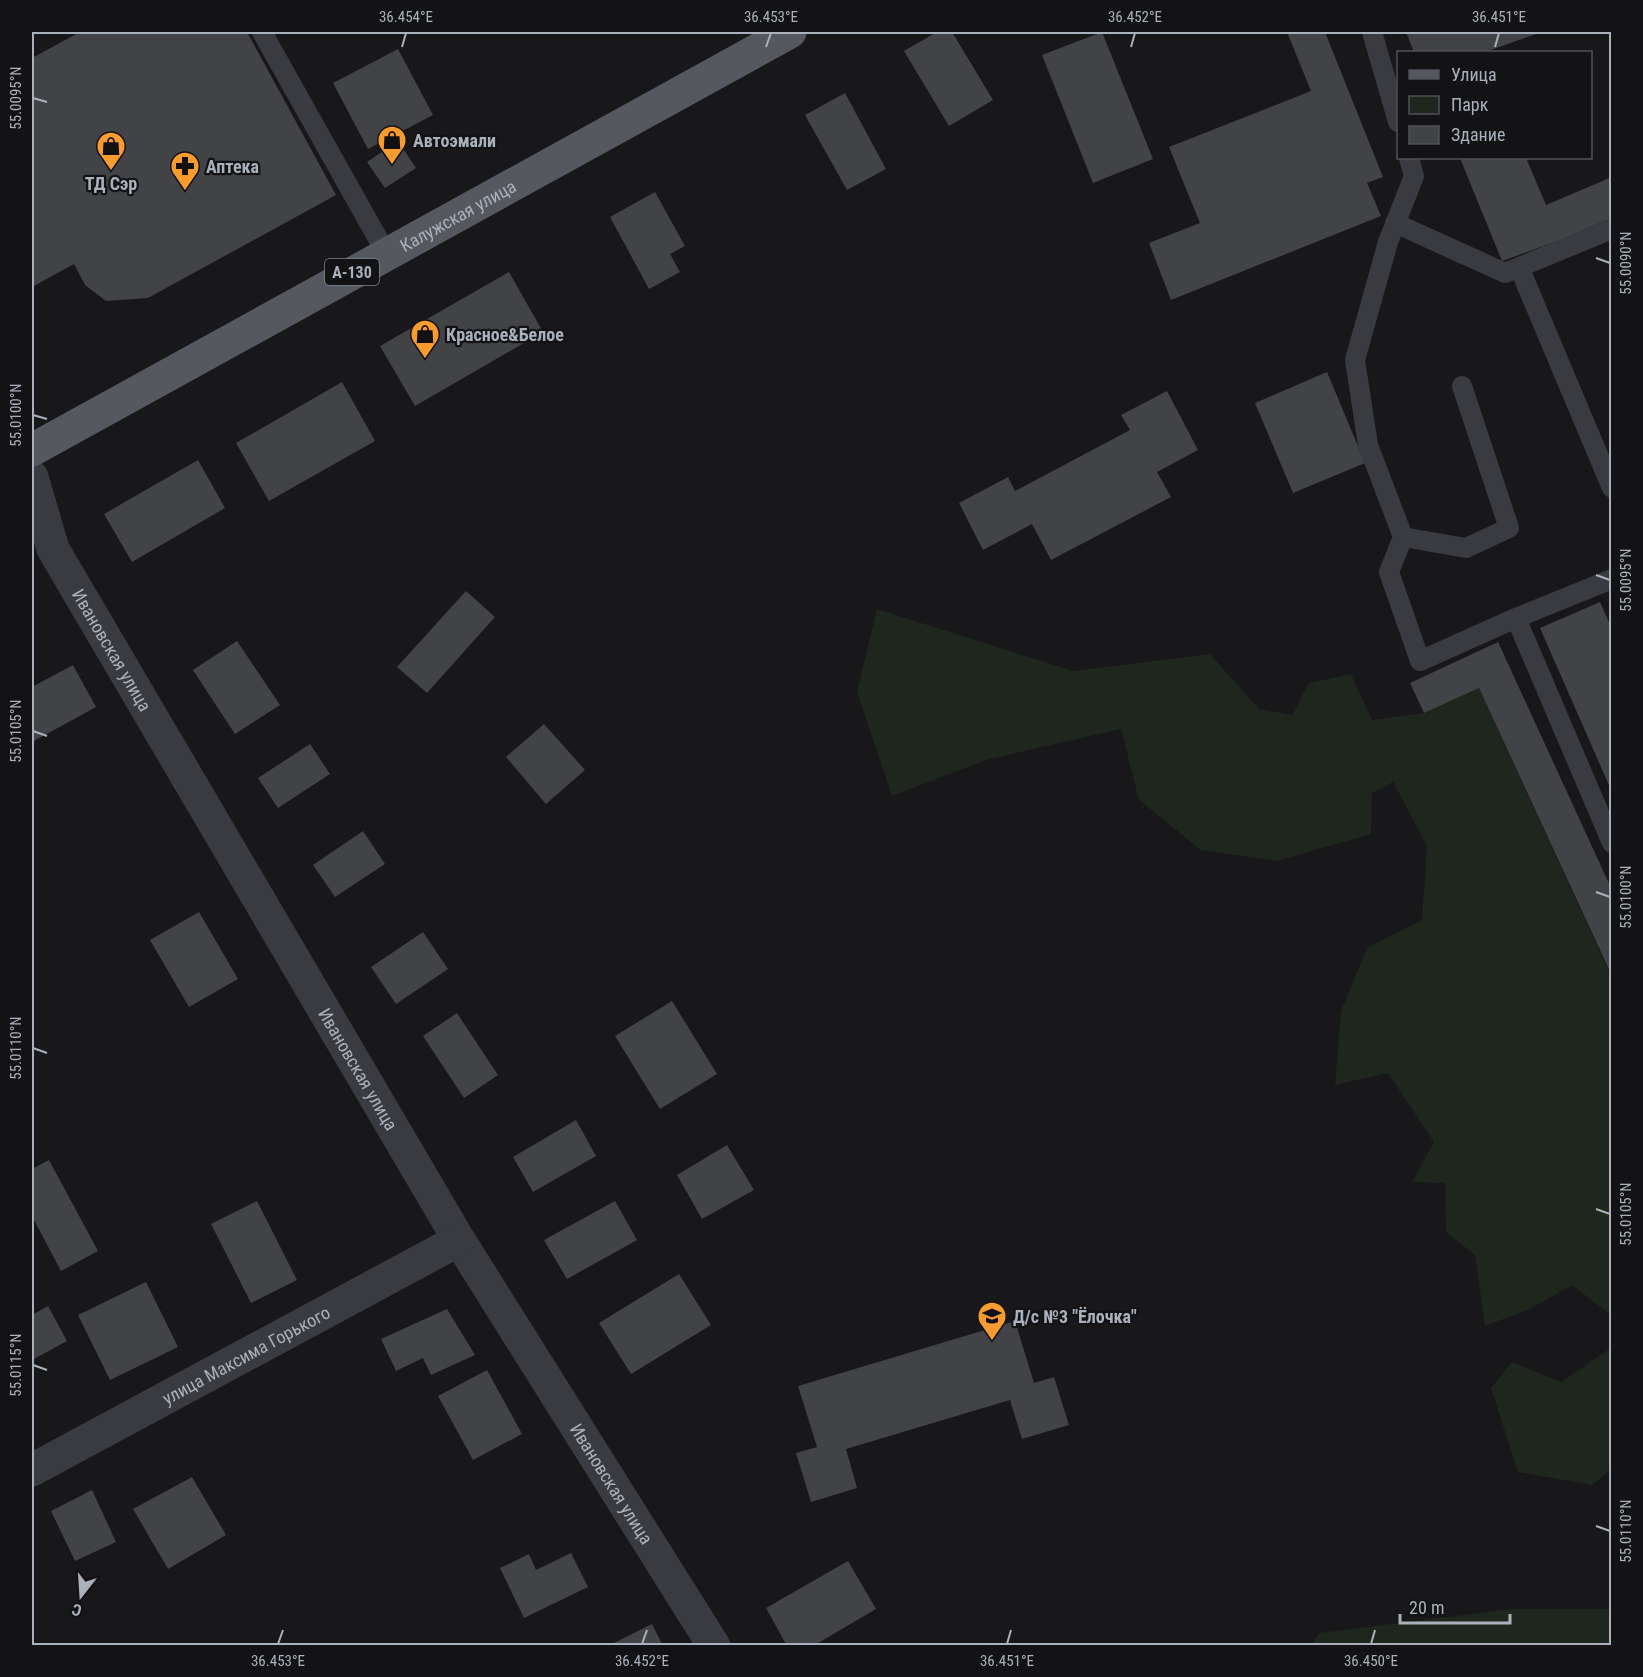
<svg xmlns="http://www.w3.org/2000/svg" width="1643" height="1677" viewBox="0 0 1643 1677" font-family="'Roboto Condensed',sans-serif">
<rect width="100%" height="100%" fill="#18181a"/>
<path fill="#1e261e" d="M877 609 1073 671 1210 654 1259 709 1292 715 1309 683 1351 674 1372 720 1424 713 1479 688 1611 976V1315L1572 1285 1530 1309 1485 1326 1475 1255 1446 1232 1445 1183 1412 1182 1434 1142 1388 1073 1335 1085 1341 1011 1367 948 1422 920 1427 846 1393 782 1372 793 1371 834 1277 861 1201 850 1139 800 1121 729 986 760 892 796 857 692Z
M1611 1348V1469L1592 1485 1518 1472 1491 1388 1512 1362 1561 1382Z
M1512 1609H1611V1645H1312L1319 1633Z"/>
<path fill="#424347" d="M80 32H247L336 195 148 298 106 301 85 285 74 264 32 287V58Z
M937 32H952L993 100 949 126 904 51Z
M1102 32 1153 159 1093 183 1042 55Z
M1287 32H1325L1383 177 1367 183 1381 216 1171 300 1149 243 1200 223 1169 147 1311 91Z
M1406 32H1542L1485 52H1414Z
M398 49 433 115 368 149 333 83Z
M845 93 886 169 847 190 805 115Z
M398 141 416 168 385 188 367 162Z
M1460 158H1526L1546 205 1612 177V218L1560 240 1502 261Z
M655 192 685 246 670 254 680 272 649 289 610 217Z
M509 272 543 332 415 406 380 346Z
M1327 372 1365 463 1293 493 1255 403Z
M342 382 375 441 269 501 236 443Z
M1167 391 1198 450 1157 472 1171 497 1051 560 1032 524 983 550 959 503 1008 477 1015 491 1130 430 1121 415Z
M198 460 225 508 132 562 104 514Z
M466 591 495 617 427 693 397 667Z
M1600 602 1612 629V792L1540 628Z
M237 641 280 705 235 734 193 670Z
M1498 642 1612 890V976L1479 688 1424 713 1410 683Z
M73 665 96 707 32 742V687Z
M544 724 585 770 546 804 506 757Z
M310 744 330 774 278 808 258 778Z
M363 831 385 864 335 897 313 865Z
M199 912 238 979 189 1007 150 940Z
M423 932 448 969 396 1004 371 967Z
M672 1001 717 1074 660 1109 615 1036Z
M457 1013 498 1075 464 1098 423 1036Z
M576 1120 596 1156 533 1192 513 1157Z
M727 1145 754 1190 702 1219 677 1175Z
M49 1160 98 1251 61 1271 32 1216V1169Z
M257 1201 297 1280 251 1303 211 1224Z
M615 1201 637 1240 567 1279 544 1240Z
M679 1274 711 1325 631 1374 599 1323Z
M146 1282 178 1347 110 1380 78 1315Z
M48 1306 67 1341 32 1360V1315Z
M447 1309 475 1355 431 1375 423 1358 396 1371 381 1339Z
M1015 1321 1034 1383 1054 1377 1069 1425 1022 1439 1010 1400 846 1449 857 1488 811 1502 796 1453 817 1447 798 1386Z
M487 1370 522 1434 473 1460 438 1396Z
M192 1477 226 1535 168 1569 133 1509Z
M92 1490 116 1542 75 1561 51 1511Z
M571 1553 588 1587 524 1618 500 1568 529 1554 536 1570Z
M848 1561 876 1609 813 1646H787L766 1608Z
M652 1624 663 1646H608Z"/>
<g fill="none" stroke-linecap="round" stroke-linejoin="round">
<path stroke="#393b40" stroke-width="20" d="M262 32 386 253
M1372 32 1398 122
M1409 158 1414 176 1388 242 1355 360 1368 445 1403 537 1389 572 1420 661 1516 618 1612 579
M1395 223 1505 273 1612 229
M1519 267 1612 488
M1403 537 1466 548 1509 528 1462 386
M1516 618 1612 843"/>
<g stroke="#393b40" stroke-width="33">
<path id="s1" d="M32 477 53 549 459 1240 714 1646"/>
<path id="s2" d="M32 1470 459 1240"/>
</g>
<path stroke="#55585f" stroke-width="33" id="s3" d="M32 450 790 32"/>
</g>
<path fill="none" stroke="#aab1bb" stroke-width="2" d="M402 47 406 33M766 47 771 33M1131 47 1135 33M1495 47 1499 33M33 98 47 102M1596 258 1610 263M33 415 47 419M1596 575 1610 580M33 731 47 736M1596 892 1610 897M33 1048 47 1053M1596 1209 1610 1214M33 1365 47 1370M1596 1526 1610 1531M278 1644 283 1630M642 1644 647 1630M1007 1644 1011 1630M1371 1644 1375 1630"/>
<defs>
<g id="shop-pin" transform="scale(1.5)"><path d="M0 17L-7.5 6A9.5 9.5 0 1 1 7.5 6Z" fill="#fa9b30" stroke="#131315"/><path d="M-5-2.5h2.3a2.7 3.5 0 0 1 5.4 0H5L5.5 6h-11ZM-1.5-2.5h3a1.5 2.3 0 0 0-3 0Z" fill="#111"/></g>
<g id="pharmacy-pin" transform="scale(1.5)"><path d="M0 17L-7.5 6A9.5 9.5 0 1 1 7.5 6Z" fill="#fa9b30" stroke="#131315"/><path d="M-2-6h4v4h4v4h-4v4h-4v-4h-4v-4h4Z" fill="#111"/></g>
<g id="school-pin" transform="scale(1.5)"><path d="M0 17L-7.5 6A9.5 9.5 0 1 1 7.5 6Z" fill="#fa9b30" stroke="#131315"/><path d="M0-5L7-2L0 1L-7-2ZM-4 1L0 2.5L4 1V4Q0 6-4 4Z" fill="#111"/></g>
</defs>
<g fill-rule="evenodd">
<use href="#shop-pin" x="392" y="140"/>
<use href="#shop-pin" x="111" y="146"/>
<use href="#pharmacy-pin" x="185" y="166"/>
<use href="#shop-pin" x="425" y="334"/>
<use href="#school-pin" x="992" y="1316"/>
</g>
<g text-anchor="middle" dominant-baseline="central" stroke-width="4.5" stroke-linejoin="round" paint-order="stroke">
<rect fill="#131315" stroke="#7d8289" stroke-width="1.5" x="325" y="259" width="54" height="26" rx="4.5"/>
<g font-size="16" font-weight="bold" fill="#aab1bb">
<text x="352" y="272">А-130</text>
</g>
<g font-size="18" font-weight="bold" fill="#aab1bb" stroke="#131315" text-anchor="start">
<text x="413" y="140">Автоэмали</text>
<text x="206" y="166">Аптека</text>
<text x="111" y="183" text-anchor="middle">ТД Сэр</text>
<text x="446" y="334">Красное&amp;Белое</text>
<text x="1013" y="1316">Д/с №3 "Ёлочка"</text>
</g>
<g font-size="18" fill="#aab1bb" stroke="#131315">
<text stroke="none"><textPath href="#s3" startOffset="486">Калужская улица</textPath></text>
<text stroke="none"><textPath href="#s1" startOffset="192">Ивановская улица</textPath></text>
<text stroke="none"><textPath href="#s1" startOffset="678">Ивановская улица</textPath></text>
<text stroke="none"><textPath href="#s2" startOffset="243">улица Максима Горького</textPath></text>
<text stroke="none"><textPath href="#s1" startOffset="1164">Ивановская улица</textPath></text>
</g>
</g>
<rect width="1643" height="1677" fill="none" stroke="#131315" stroke-width="66"/>
<rect x="1397" y="51" width="195" height="108" fill="#131315" stroke="#4f5257" stroke-width="1.5"/>
<rect x="1409" y="70" width="30" height="9" fill="#55585f" stroke="#4f5257" stroke-width="1.5"/>
<text x="1451" y="81" font-size="18" fill="#aab1bb">Улица</text>
<rect x="1409" y="96" width="30" height="18" fill="#1e261e" stroke="#4f5257" stroke-width="1.5"/>
<text x="1451" y="111" font-size="18" fill="#aab1bb">Парк</text>
<rect x="1409" y="126" width="30" height="18" fill="#424347" stroke="#4f5257" stroke-width="1.5"/>
<text x="1451" y="141" font-size="18" fill="#aab1bb">Здание</text>
<g transform="translate(81 1596) rotate(197)" stroke="#131315" stroke-width="4.5" paint-order="stroke">
<path d="M0-4.5L10 22L0 15L-10 22Z" fill="#aab1bb"/>
<text y="-9" font-size="16" font-weight="bold" text-anchor="middle" fill="#aab1bb">С</text>
</g>
<path d="M1400 1614v9h110v-9" fill="none" stroke="#aab1bb" stroke-width="3"/>
<text x="1409" y="1614" font-size="18" fill="#aab1bb" stroke="#131315" stroke-width="4.5" paint-order="stroke">20 m</text>
<rect x="33" y="33" width="1577" height="1611" fill="none" stroke="#aab1bb" stroke-width="2"/>
<g font-size="15" text-anchor="middle" fill="#aab1bb">
<text x="406" y="22">36.454°E</text>
<text x="771" y="22">36.453°E</text>
<text x="1135" y="22">36.452°E</text>
<text x="1499" y="22">36.451°E</text>
<text transform="translate(16 98) rotate(-90)" y="5">55.0095°N</text>
<text transform="translate(1626 263) rotate(-90)" y="5">55.0090°N</text>
<text transform="translate(16 415) rotate(-90)" y="5">55.0100°N</text>
<text transform="translate(1626 580) rotate(-90)" y="5">55.0095°N</text>
<text transform="translate(16 731) rotate(-90)" y="5">55.0105°N</text>
<text transform="translate(1626 897) rotate(-90)" y="5">55.0100°N</text>
<text transform="translate(16 1048) rotate(-90)" y="5">55.0110°N</text>
<text transform="translate(1626 1214) rotate(-90)" y="5">55.0105°N</text>
<text transform="translate(16 1365) rotate(-90)" y="5">55.0115°N</text>
<text transform="translate(1626 1531) rotate(-90)" y="5">55.0110°N</text>
<text x="278" y="1666">36.453°E</text>
<text x="642" y="1666">36.452°E</text>
<text x="1007" y="1666">36.451°E</text>
<text x="1371" y="1666">36.450°E</text>
</g>
</svg>
